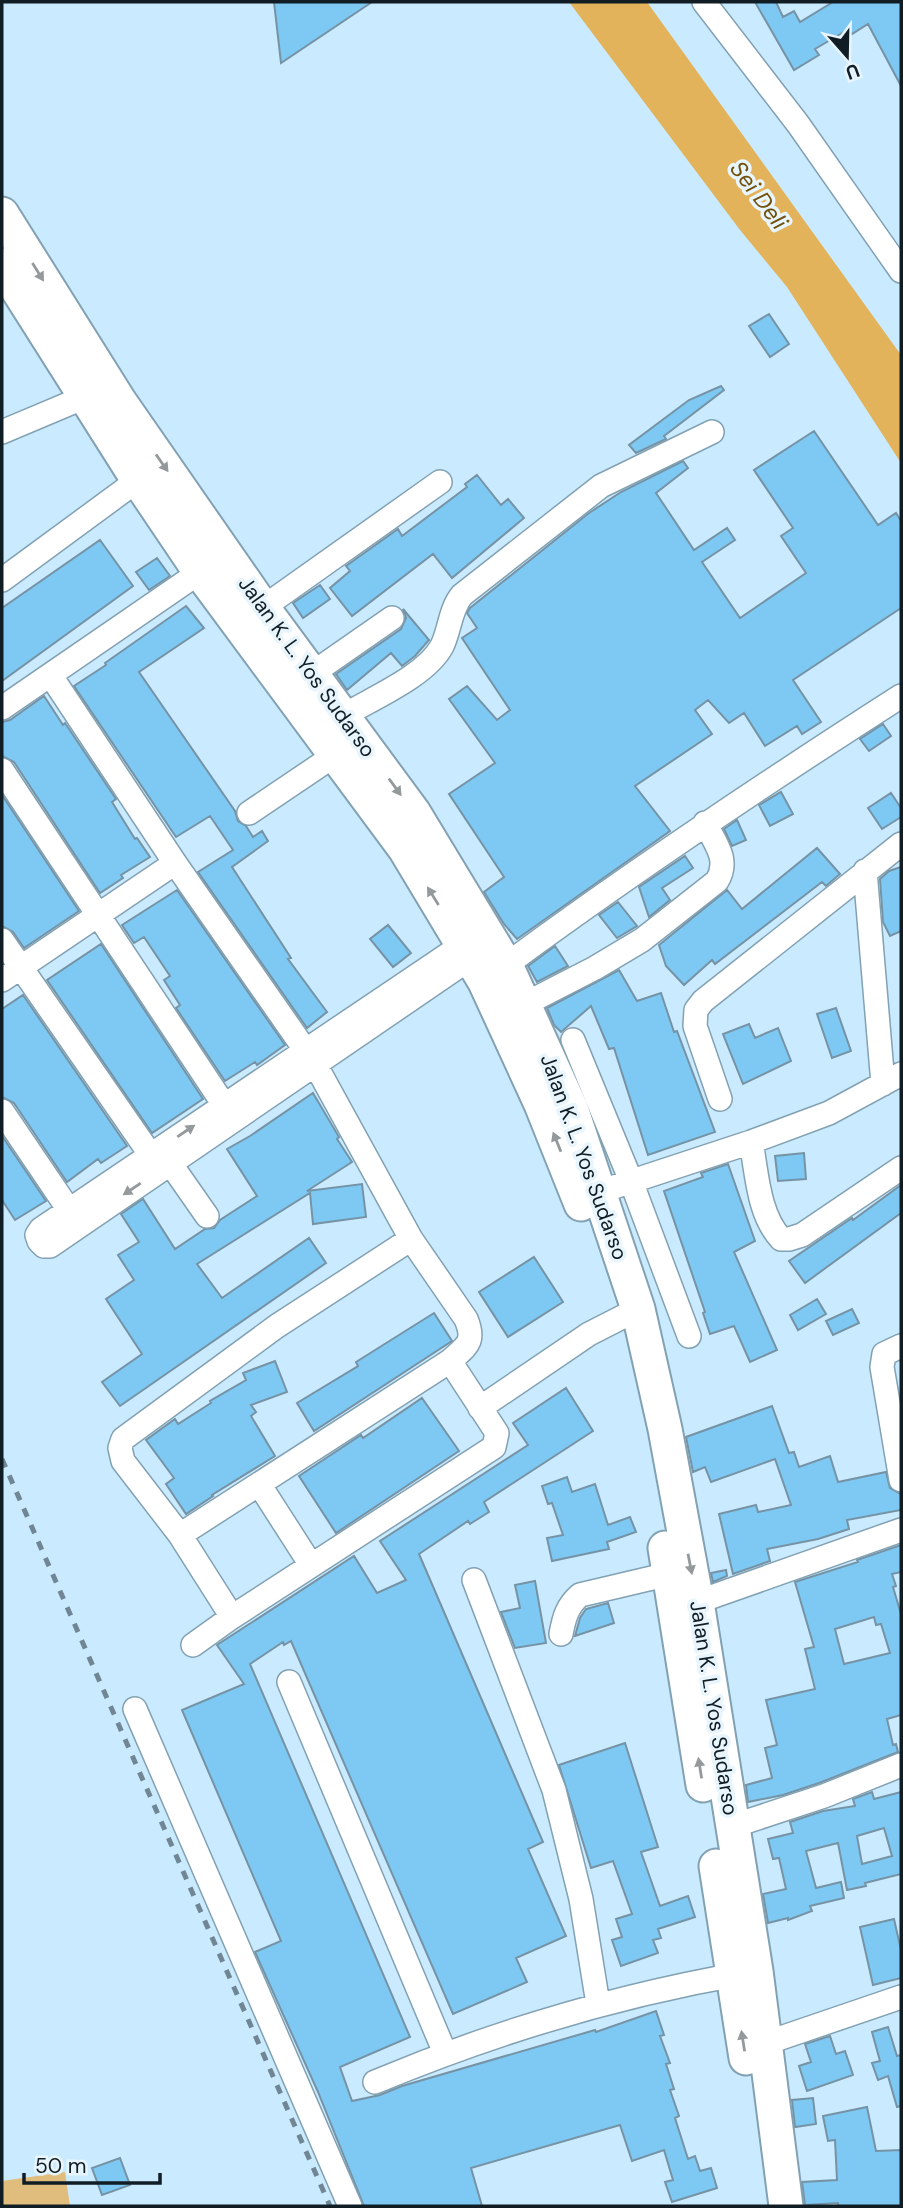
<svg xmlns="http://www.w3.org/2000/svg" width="903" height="2208" viewBox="0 0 903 2208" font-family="'DM Sans',sans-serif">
<rect width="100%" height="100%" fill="#caebff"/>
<path fill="#e1bd7d" d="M65 2172 70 2206H2V2181Z"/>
<path fill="#e2b35a" d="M569 2H647L901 355V463L787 287 740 230Z"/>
<path fill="#7ec9f3" stroke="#7593a5" stroke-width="2" fill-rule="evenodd" d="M274 2H372L281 63Z
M755 2H776L783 17 794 11 800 22 833 2H901V86L868 24 852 34 849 29 815 49 819 55 794 70Z
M769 314 789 344 770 357 749 326Z
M721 386 724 390 664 436 666 439 636 453 629 445 689 400Z
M814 431 878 525 896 513 901 521V608L793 680 821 722 802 734 797 726 765 746 744 713 729 723 708 700 695 710 712 734 635 786 670 831 517 939 504 924 484 892 504 877 449 794 495 763 449 699 467 686 497 720 510 710 462 638 477 628 467 613 470 608 589 513 621 492 683 461 688 468 656 493 694 550 727 528 735 540 702 562 740 618 806 573 781 536 793 528 754 470Z
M477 475 501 505 508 499 524 518 452 578 433 554 352 616 330 588 350 571 346 566 398 529 402 536 467 487 465 484Z
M100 540 133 586 2 681V608Z
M157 558 170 576 149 590 136 572Z
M320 585 330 599 303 618 293 603Z
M186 606 204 628 139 672 235 811 238 821 246 826 253 837 262 831 268 841 232 867 291 958 288 959 327 1012 307 1028 198 872 233 850 210 816 176 837 74 686 106 665 105 663Z
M403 609 429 640 415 656 402 666 391 653 347 690 336 674 401 629 406 618Z
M44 696 63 725 65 723 116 799 112 802 135 839 137 838 150 857 121 875 123 878 100 893 14 762 2 756V722L10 720Z
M883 724 891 736 869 751 860 739Z
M781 792 793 814 770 826 759 805Z
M891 793 901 808V817L882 829 868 808Z
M2 795 79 911 24 948 13 932 2 926Z
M737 820 746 840 732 846 724 829Z
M817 848 840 874 826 886 822 882 715 964 712 960 684 985 666 966 659 945 727 890 742 909Z
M685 856 693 868 662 888 670 900 649 917 639 887Z
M901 867V931L890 936 883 922 880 879 889 871Z
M177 890 285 1045 257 1065 255 1062 225 1081 176 1008 180 1005 164 980 170 976 144 937 134 943 122 925Z
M618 902 637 926 617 938 599 915Z
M388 925 411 953 393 967 370 939Z
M101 944 203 1099 152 1133 47 980Z
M555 946 568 966 537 982 528 966Z
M619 970 637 1001 661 993 674 1032 677 1031 715 1132 648 1155 614 1048 609 1049 591 1006 561 1032 554 1025 547 1008Z
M23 995 127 1146 101 1163 98 1159 67 1182 14 1103 2 1097V1009Z
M836 1008 851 1051 832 1058 817 1014Z
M749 1024 755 1038 778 1028 791 1061 743 1084 723 1034Z
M313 1093 339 1137 337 1139 352 1162 307 1191 362 1184 366 1217 313 1224 310 1193 197 1264 222 1298 309 1238 326 1263 120 1406 102 1382 142 1354 106 1299 134 1280 118 1255 139 1242 121 1214 143 1199 175 1249 205 1229 214 1228 220 1220 257 1196 227 1149 250 1136Z
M2 1136 46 1201 15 1220 2 1200Z
M804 1153 806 1179 778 1181 775 1156Z
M728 1164 755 1241 734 1252 777 1350 750 1362 734 1326 710 1334 703 1313 705 1312 664 1191 703 1177 701 1173Z
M901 1185V1213L805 1283 789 1261 852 1218 853 1220Z
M534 1257 563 1302 508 1337 479 1292Z
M817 1299 826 1314 798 1330 790 1315Z
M852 1309 859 1323 833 1335 826 1321Z
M434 1313 452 1341 314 1431 297 1403 358 1366 356 1362Z
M275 1361 287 1392 251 1405 256 1412 251 1416 275 1456 212 1495 213 1496 186 1514 166 1484 174 1478 146 1440 175 1419 178 1424 211 1403 210 1401 246 1380 243 1373Z
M566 1388 593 1431 484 1502 489 1512 470 1524 468 1521 419 1554 543 1842 528 1849 566 1936 516 1958 527 1982 453 2014 291 1641 284 1645 283 1642 250 1664 410 2037 340 2067 352 2101 380 2095 402 2086 595 2030 596 2032 656 2011 664 2035 660 2036 670 2063 666 2064 674 2089 670 2090 679 2116 675 2118 688 2159 695 2156 700 2171 711 2168 717 2188 672 2202 665 2182 673 2180 664 2150 632 2161 620 2125 471 2168 482 2206H364L318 2092 255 1952 281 1941 182 1710 244 1684 217 1645 354 1556 377 1593 406 1580 380 1541 528 1445 513 1423Z
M422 1398 459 1451 336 1533 299 1476 361 1435 363 1438Z
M772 1406 789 1453 794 1452 799 1467 830 1456 838 1482 886 1472 890 1488 901 1494V1510L847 1520 849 1529 818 1539 767 1549 770 1561 733 1574 719 1514 756 1505 758 1512 791 1505 775 1459 711 1482 705 1467 693 1472 686 1437Z
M567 1477 572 1492 595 1484 608 1525 630 1517 636 1532 607 1542 609 1549 552 1561 547 1538 563 1535 552 1503 548 1504 542 1486Z
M901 1545V1572L892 1574 896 1586 893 1587 901 1614V1715L887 1719 893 1745 896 1744 898 1752 819 1783 783 1795 748 1802 746 1785 772 1778 765 1748 777 1745 766 1700 815 1689 805 1649 814 1647 795 1582 858 1562 857 1560ZM874 1617 876 1625 881 1624 890 1653 844 1664 835 1629Z
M726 1570 727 1576 713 1582 711 1573Z
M535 1581 546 1643 515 1648 501 1612 520 1608 515 1585Z
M608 1603 614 1623 575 1636 580 1618 586 1609Z
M625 1743 658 1847 641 1852 660 1906 688 1896 695 1917 658 1929 661 1938 653 1940 658 1953 621 1966 612 1940 622 1937 616 1919 632 1914 613 1861 591 1868 559 1765Z
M872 1792 874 1799 901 1792V1874L865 1883 866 1886 847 1890 838 1843 806 1851 816 1888 841 1882 844 1898 810 1906 812 1911 788 1920V1918L768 1923 763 1894 786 1889 779 1858 773 1859 768 1839 793 1833 790 1822 823 1811 855 1806 853 1799ZM884 1828 892 1856 862 1864 857 1836Z
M894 1919 901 1950V1978L873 1985 860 1927Z
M888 2027 897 2056 901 2055V2106L897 2107 888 2076 878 2080 872 2063 880 2061 872 2032Z
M830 2036 836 2054 845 2051 853 2075 807 2091 799 2066 811 2062 805 2044Z
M813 2098 816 2124 795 2127 792 2100Z
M867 2107 876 2151 901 2150V2206H838V2203L805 2205 802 2182 837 2180 835 2140 828 2141 823 2116Z
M120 2158 130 2185 102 2195 92 2168Z"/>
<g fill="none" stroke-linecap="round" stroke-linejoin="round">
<g stroke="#82a1b3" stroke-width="26">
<path id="minor" d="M704 2 798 124 901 271
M2 432 85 397
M2 580 138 480
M251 616 440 482
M51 676 175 863 315 1064 411 1239 466 1319C476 1343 466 1346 450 1361L180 1535
M300 682 392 618
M2 708 200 572
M343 716C373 698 426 676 442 646 450 630 450 609 462 595L601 486 712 432
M2 770 232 1117
M249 813 335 755
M865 871 883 1084
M474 937 41 1229 37 1235 39 1241 44 1246H50L481 951
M2 940 159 1167
M506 965C635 870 767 782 901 696
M2 980 175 863
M525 1004 595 968 642 940 717 881C730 860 715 843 705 823
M573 1040 631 1181 689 1336
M720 1099 695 1026 696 1010 703 1001 901 844
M2 1111 69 1210
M751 1142C757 1173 758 1214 781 1239H789L802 1235 901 1168
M170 1163 207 1216
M599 1192 751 1142 829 1113 901 1074
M901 1346 884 1354 882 1367 901 1480
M480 1408 589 1334 638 1309
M259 1484 311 1565
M474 1580 554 1790 581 1899 598 2004
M697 1602 901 1530
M232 1617 180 1535 123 1461 120 1448 123 1439 277 1326 411 1239
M561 1634C564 1618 567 1606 580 1595L669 1574
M193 1645 232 1617 494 1447 497 1433 450 1361
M289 1682 445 2053
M135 1709 350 2206
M733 1826 824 1796 901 1765
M766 2043 901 1997
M375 2082C495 2032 618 1995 746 1973"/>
</g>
<g stroke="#82a1b3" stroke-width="37">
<path id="highway" d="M2 214 120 402 263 608 414 813 506 965 571 1108 638 1309 665 1429 697 1602 756 1971 786 2206
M2 265 138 480 200 572 405 849 485 982 541 1104 581 1204
M665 1548 703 1785
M716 1866 746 2058"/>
</g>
<use href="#minor" stroke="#fff" stroke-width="23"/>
<use href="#highway" stroke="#fff" stroke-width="33"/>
<path stroke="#708694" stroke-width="5" stroke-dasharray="9 9" stroke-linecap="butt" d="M2 1459 330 2206"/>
</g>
<defs><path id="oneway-solid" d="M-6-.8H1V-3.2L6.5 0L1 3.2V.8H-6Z" transform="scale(1.75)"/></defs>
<g fill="#94999c">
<use href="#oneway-solid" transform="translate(38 272) rotate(58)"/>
<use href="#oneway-solid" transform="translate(162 463) rotate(55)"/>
<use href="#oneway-solid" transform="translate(395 787) rotate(54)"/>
<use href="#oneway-solid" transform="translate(433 896) rotate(-122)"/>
<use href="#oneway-solid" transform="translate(186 1131) rotate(-34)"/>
<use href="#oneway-solid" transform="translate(557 1142) rotate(-112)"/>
<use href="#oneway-solid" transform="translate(132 1189) rotate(146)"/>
<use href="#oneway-solid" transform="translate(690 1564) rotate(79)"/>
<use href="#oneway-solid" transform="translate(700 1768) rotate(-99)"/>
<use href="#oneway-solid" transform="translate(743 2041) rotate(-99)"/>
</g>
<g text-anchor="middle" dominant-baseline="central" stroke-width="7" stroke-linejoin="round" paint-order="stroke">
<g font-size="21" fill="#111d24" stroke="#e8f5fd">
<text transform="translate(307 667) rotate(54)">Jalan K. L. Yos Sudarso</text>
<text transform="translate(584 1157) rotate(70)">Jalan K. L. Yos Sudarso</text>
<text transform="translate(714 1708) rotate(81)">Jalan K. L. Yos Sudarso</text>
</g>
<g font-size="23" font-style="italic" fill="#705009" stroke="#e8f5fd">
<text transform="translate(759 195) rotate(53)">Sei Deli</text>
</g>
</g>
<rect width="903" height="2208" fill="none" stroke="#111d24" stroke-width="7"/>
<g transform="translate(847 56) rotate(160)" stroke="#e8f5fd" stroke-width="5" paint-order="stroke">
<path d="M0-5L12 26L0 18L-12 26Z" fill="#111d24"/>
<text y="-10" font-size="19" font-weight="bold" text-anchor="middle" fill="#111d24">U</text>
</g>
<path d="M24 2173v10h136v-10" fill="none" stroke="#111d24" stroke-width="3.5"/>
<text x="35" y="2173" font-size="21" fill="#111d24" stroke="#e8f5fd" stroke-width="5" paint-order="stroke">50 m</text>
</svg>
